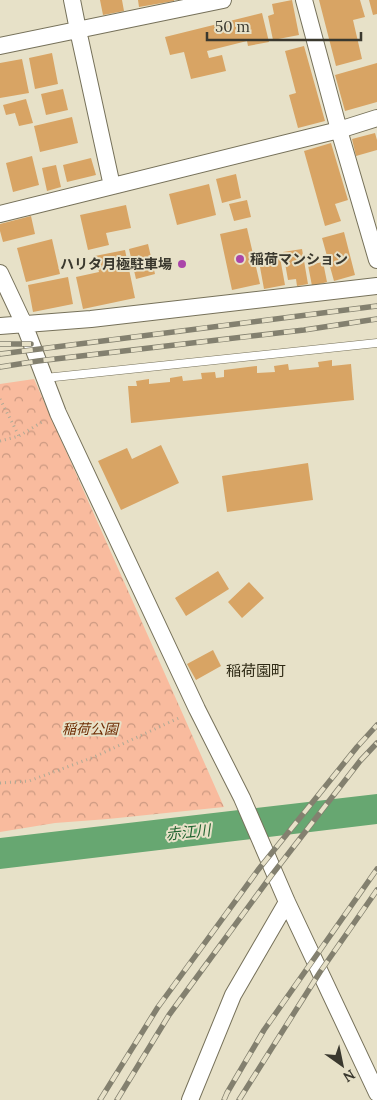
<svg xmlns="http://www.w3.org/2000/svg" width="377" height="1100" viewBox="0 0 377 1100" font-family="Lora,'Noto Sans JP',serif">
<defs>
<pattern id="forest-crowns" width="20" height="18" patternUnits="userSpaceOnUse" patternTransform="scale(1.25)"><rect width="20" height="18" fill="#f9bb9e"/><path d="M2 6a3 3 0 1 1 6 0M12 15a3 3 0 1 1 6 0" fill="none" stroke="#cb9981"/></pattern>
</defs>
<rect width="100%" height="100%" fill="#e7e1c8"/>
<path fill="url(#forest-crowns)" d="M34 379 224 807 108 819 55 823 0 832V384Z"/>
<path fill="#67a771" d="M377 794V824L0 869V838Z"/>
<path fill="#d8a464" d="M100 0H122L124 11 103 15Z
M138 0H174V1L139 7Z
M292 0 299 35 273 40 268 16 274 14 272 4Z
M319 0H360L365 17 353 20 362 59 336 66Z
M369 0H377V14L373 15Z
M262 13 269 42 248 46 247 41 207 51 209 58 222 55 226 71 191 79 184 52 170 55 165 37Z
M304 46 325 121 298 128 289 95 296 93 285 51Z
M52 53 58 84 35 89 29 58Z
M22 59 29 93 0 98V63Z
M377 63V102L345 111 335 75Z
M63 89 68 110 46 115 41 94Z
M26 99 33 123 19 126 15 113 6 115 3 105Z
M72 117 78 143 40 152 34 126Z
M375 133 377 140V150L356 156 352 139Z
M331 143 348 200 335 204 341 221 325 226 304 151Z
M32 156 39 185 13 192 6 163Z
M91 158 96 175 67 182 63 165Z
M56 165 61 187 47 191 42 168Z
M236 174 241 198 222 203 216 179Z
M209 184 216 215 177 225 169 194Z
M247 200 251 217 234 221 229 204Z
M126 205 131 228 106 233 109 245 88 250 80 215Z
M31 216 35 234 3 242 0 231V224Z
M247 228 260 284 232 290 220 234Z
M344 232 355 275 334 281 322 238Z
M52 239 60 274 26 282 17 248Z
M148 244 155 274 136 279 129 249Z
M302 249 308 284 297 286 296 279 288 280 283 252Z
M125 250 135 298 83 309 76 277 99 272 95 256Z
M279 252 285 285 264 289 258 256Z
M323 262 327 282 312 286 308 265Z
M68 277 73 304 33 312 28 285Z
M332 360V366L351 364 354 400 131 423 128 386H137L136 381 149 379V384L170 382V378L182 376 183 381 202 379 201 373 215 372 216 378 224 377V370L257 366V373L275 372 274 366 288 364 289 370 319 367 318 362Z
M161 445 179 483 121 510 98 461 127 448 132 459Z
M308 463 313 500 227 512 222 476Z
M218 571 229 589 186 616 175 598Z
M249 582 264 598 242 618 228 602Z
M213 650 221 666 196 680 187 664Z"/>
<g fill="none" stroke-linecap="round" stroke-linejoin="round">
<g stroke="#76715a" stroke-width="9">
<path id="service" d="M45 378 377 343"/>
</g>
<g stroke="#76715a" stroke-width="18">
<path id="minor" d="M72 0 78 30 112 186
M304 0 339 130 377 260
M0 46 223 0
M0 214 339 130 377 118
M0 273 24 324 58 413 197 709 242 798 287 902 377 1093
M0 326 91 319 377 286
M190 1100 233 995 287 902"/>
</g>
<path stroke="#afaa96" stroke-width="3" stroke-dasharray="1 4" stroke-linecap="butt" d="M0 399 19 436
M0 441 19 436 42 422
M0 783 29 781 94 757 181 717"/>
<use href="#service" stroke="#fff" stroke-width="8"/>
<use href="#minor" stroke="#fff" stroke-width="16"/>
<g stroke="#83806f" stroke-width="5.5">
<path id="rail" d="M0 344H31
M0 354 377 306
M0 367 38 361 304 330 377 319
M100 1100 158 1007 258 870 357 747 377 725
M117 1100 169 1015 271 876 360 761 377 743
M224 1100 227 1093 264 1030 377 869
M239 1100 320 972 377 890"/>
</g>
<use href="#rail" stroke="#e7e1c8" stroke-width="4" stroke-dasharray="11" stroke-linecap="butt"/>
</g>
<g fill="#aa45a9" stroke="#e7e1c8" stroke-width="2">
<circle cx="240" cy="259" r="5"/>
<circle cx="182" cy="264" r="5"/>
</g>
<g text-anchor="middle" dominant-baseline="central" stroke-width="4" stroke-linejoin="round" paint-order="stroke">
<g font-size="14" font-weight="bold" fill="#3a382e" stroke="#e7e1c8" text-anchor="start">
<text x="250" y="259">稲荷マンション</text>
<text x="172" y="264" text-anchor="end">ハリタ月極駐車場</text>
</g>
<g font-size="14" font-style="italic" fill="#6d2b02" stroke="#e7e1c8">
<text x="90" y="729">稲荷公園</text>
</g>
<g font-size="15" fill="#2f2a15" stroke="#e7e1c8">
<text x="256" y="670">稲荷園町</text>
</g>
<g font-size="15" font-style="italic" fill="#216430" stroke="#e7e1c8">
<text transform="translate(188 832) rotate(-6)">赤江川</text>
</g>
</g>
<g transform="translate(342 1065) rotate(147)" stroke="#e7e1c8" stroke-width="4" paint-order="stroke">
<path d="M0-4L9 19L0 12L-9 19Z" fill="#3a382e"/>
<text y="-8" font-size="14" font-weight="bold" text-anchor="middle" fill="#3a382e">N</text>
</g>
<path d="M207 32v8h154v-8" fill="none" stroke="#3a382e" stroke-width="2.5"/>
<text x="215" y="32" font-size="15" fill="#3a382e" stroke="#e7e1c8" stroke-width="4" paint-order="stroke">50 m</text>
</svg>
